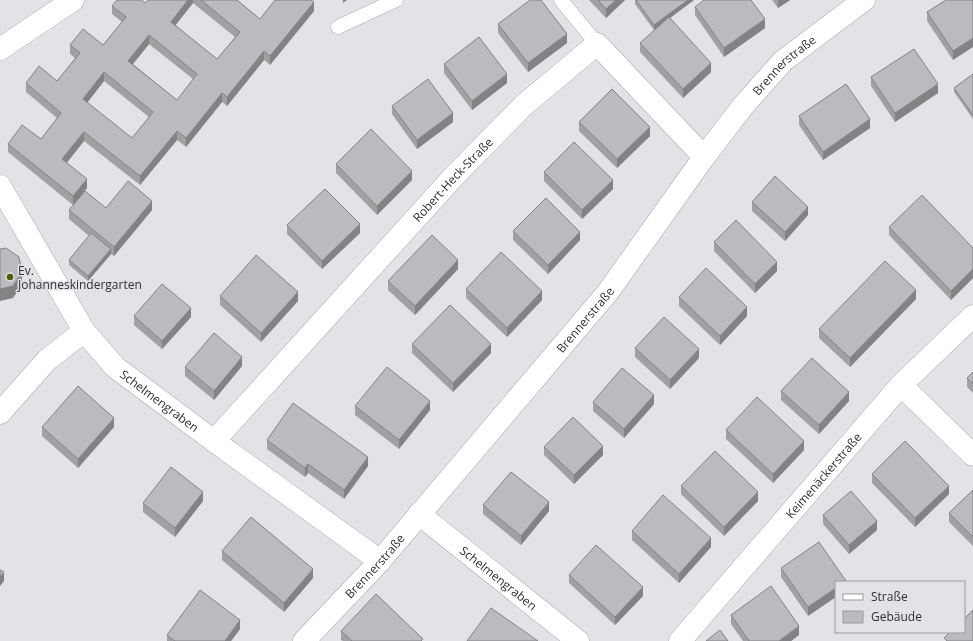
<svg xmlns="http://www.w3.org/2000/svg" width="973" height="641" viewBox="0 0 973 641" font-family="'Open Sans',sans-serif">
<rect width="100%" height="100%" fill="#e3e3e7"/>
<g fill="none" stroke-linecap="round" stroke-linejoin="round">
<g stroke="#abaaae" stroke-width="15">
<path id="lane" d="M561 0 597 44
M338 27 396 0"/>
</g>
<g stroke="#abaaae" stroke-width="23">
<g id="street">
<path d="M0 49 73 0"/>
<path id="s1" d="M0 186 84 331 115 367 214 441 380 561"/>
<path d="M901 385 973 455"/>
<path d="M0 413 47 360 84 331"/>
<path id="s2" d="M214 441 456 174 524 105 597 44 704 157"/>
<path id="s3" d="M419 514 578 641"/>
<path id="s4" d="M304 641 380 561 608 292 704 157 743 106 783 61 864 0"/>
<path id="s5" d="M680 641 901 385 973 316"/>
</g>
</g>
<use href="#lane" stroke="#fff" stroke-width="14"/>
<use href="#street" stroke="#fff" stroke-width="22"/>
</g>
<path fill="#a1a1a4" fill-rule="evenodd" d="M148 0H237L260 19 314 11 270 65 264 60 227 106 222 102 186 147 177 140 140 185 84 141 67 163 87 188 73 205 8 152V144L41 139 57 118 26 92V83L57 81 75 58 70 54V45H103L122 22 112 14V6L145 3ZM193 3 235 37 217 59 175 25ZM149 44 193 79 177 100 133 64ZM104 81 149 117 132 138 87 103Z
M589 0H625L606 18Z
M635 0H694L670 18 711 72 683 98 640 52V43L659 26 654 30 635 4Z
M772 0H790L778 8Z
M973 0 953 60 927 21V12Z
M695 7 765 28 724 57 695 15Z
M498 24 567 43 528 72 498 33Z
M444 64 507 83 472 110 444 73Z
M973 74V119L954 92V88Z
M871 77 938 93 895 122 871 86Z
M392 106 453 122 417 149 392 114Z
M799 116 870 128 823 160 799 125Z
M579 122 650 136 617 168 579 131Z
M336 164 412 180 377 215 336 173Z
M544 172 613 189 582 219 544 181Z
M752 202 808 215 785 241 752 211Z
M106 208 152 210 114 256 111 254 88 281 69 265V260L89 236 69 219V210Z
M287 225 360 233 322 269 287 234Z
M889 227 973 248V278L951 300 889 235Z
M513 231 580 240 548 274 513 240Z
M714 242 777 271 755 293 714 251Z
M458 269 415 315 388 290V281Z
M466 289 542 300 507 337 466 298Z
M220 296 298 301 261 342 220 305Z
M679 297 747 316 720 345 679 306Z
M916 299 850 367 819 338V329Z
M134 316 191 317 162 349 134 325Z
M412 344 491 353 453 392 412 353Z
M635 348 699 358 670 389 635 357Z
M242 366 214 400 185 376V367Z
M973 372V393L967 387V378Z
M781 391 849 401 819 434 781 400Z
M593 402 654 404 624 438 593 411Z
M355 406 430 410 399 449 355 415Z
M42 427H114L78 468 42 436Z
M726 430 804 450 773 483 726 439Z
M267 440 368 466 344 499 308 473 305 477 267 449Z
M544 447 603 455 574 484 544 455Z
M872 474 949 494 915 527 872 483Z
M681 486 758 501 724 536 681 494Z
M973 490V546L949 522V513Z
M203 501 175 537 143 512V503Z
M483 505 549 511 521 545 483 514Z
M823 515 877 530 849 554 823 524Z
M632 531 711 547 679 583 632 540Z
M222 551 313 578 284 612 222 560Z
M781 568 846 582 808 616 781 577Z
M569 575 643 596 615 625 569 583Z
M731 615 799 635 791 641H743L731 624Z
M240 629 231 641H167V635Z
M341 631 423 641H343L341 640Z"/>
<path fill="#838386" d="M188 0H193V3L171 31V22Z
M343 0H347L343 3Z
M616 0H625L606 18V9Z
M688 0H694L654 30V25Z
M778 0H790L778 8Z
M314 2V11L270 65V56Z
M765 19V28L724 57V48Z
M567 34V43L528 72V63Z
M149 35V44L128 70V61Z
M973 38V47L953 60V51Z
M264 51V60L227 106V97Z
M711 63V72L683 98V89Z
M104 72V81L83 108V99Z
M507 74V83L472 110V101Z
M938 84V93L895 122V113Z
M222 93V102L186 147V138Z
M453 113V122L417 149V140Z
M870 119V128L823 160V152Z
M650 127V136L617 168V159Z
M177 131V140L140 185V176Z
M84 132V141L62 168V159Z
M412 171V180L377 215V206Z
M87 179V188L73 205V196Z
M613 180V189L582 219V210Z
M152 201V210L114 256V247Z
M808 207V215L785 241V232Z
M360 224V233L322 269V261Z
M580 232V240L548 274V265Z
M111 249V254L88 281V276Z
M458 260V269L415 315V306Z
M777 262V271L755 293V284Z
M973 269V278L951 300V291Z
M22 272V285L13 298 0 301V289Z
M916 290V299L850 367V358Z
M542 291V300L507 337V328Z
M298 292V301L261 342V333Z
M747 307V316L720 345V336Z
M191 308V317L162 349V341Z
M491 344V353L453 392V383Z
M699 349V358L670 389V380Z
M242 357V366L214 400V391Z
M849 392V401L819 434V425Z
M654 395V404L624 438V429Z
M430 401V410L399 449V440Z
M114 418V427L78 468V459Z
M804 441V450L773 483V474Z
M603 446V455L574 484V475Z
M368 457V466L344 499V490Z
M308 464V473L305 477V468Z
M949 486V494L915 527V518Z
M203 492V501L175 537V528Z
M758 492V501L724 536V527Z
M549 502V511L521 545V536Z
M877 521V530L849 554V545Z
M711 538V547L679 583V574Z
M313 569V578L284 612V603Z
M4 572V581L0 586V577Z
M643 587V596L615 625V617Z
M836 588V597L808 616V607Z
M240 620V629L231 641H225Z
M799 626V635L791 641H779Z"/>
<path fill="#bbbbbf" stroke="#838386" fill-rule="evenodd" d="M117 0H142L145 3 148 0H188L171 22 217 59 240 32 201 0H237L260 19 275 0H311L314 2 270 56 264 51 227 97 222 93 186 138 177 131 140 176 84 132 62 159 87 179 73 196 8 144 22 125 41 139 61 113 26 83 39 66 57 81 80 53 70 45 83 29 103 45 126 17 112 6ZM149 35 197 74 177 100 128 61ZM104 72 153 112 132 138 83 99Z
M530 0H541L567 34 528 63 498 24Z
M598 0H616L606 9Z
M636 0H688L654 25Z
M704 0H751L765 19 724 48 695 7Z
M946 0H973V38L953 51 927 12Z
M669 17 711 63 683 89 640 43Z
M479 37 507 74 472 101 444 64Z
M914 49 938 84 895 113 871 77Z
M973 74V115L954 88Z
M428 79 453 113 417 140 392 106Z
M846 84 870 119 823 152 799 116Z
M612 89 650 127 617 159 579 122Z
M371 129 412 171 377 206 336 164Z
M574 142 613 180 582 210 544 172Z
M775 176 808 207 785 232 752 202Z
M128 181 152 201 114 247 69 210 85 191 106 208Z
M325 189 360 224 322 261 287 225Z
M922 195 973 248V269L951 291 889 227Z
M546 198 580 232 548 265 513 231Z
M736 220 777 262 755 284 714 242Z
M91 233 111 249 88 276 69 260Z
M432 235 458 260 415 306 388 281Z
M6 248 19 257 22 272 13 286 0 289V249Z
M501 252 542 291 507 328 466 289Z
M256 255 298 292 261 333 220 296Z
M885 261 916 290 850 358 819 329Z
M706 268 747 307 720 336 679 297Z
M162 284 191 308 162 341 134 316Z
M450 305 491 344 453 383 412 344Z
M664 317 699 349 670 380 635 348Z
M214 333 242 357 214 391 185 367Z
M812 358 849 392 819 425 781 391Z
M387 367 430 401 399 440 355 406Z
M622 368 654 395 624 429 593 402Z
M973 372V384L967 378Z
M78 386 114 418 78 459 42 427Z
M757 397 804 441 773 474 726 430Z
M293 403 368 457 344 490 308 464 305 468 267 440Z
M573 417 603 446 574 475 544 447Z
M905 441 949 486 915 518 872 474Z
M715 451 758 492 724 527 681 486Z
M171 467 203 492 175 528 143 503Z
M511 472 549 502 521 536 483 505Z
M973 490V537L949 513Z
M851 491 877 521 849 545 823 515Z
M663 495 711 538 679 574 632 531Z
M251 517 313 569 284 603 222 551Z
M819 542 846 581 844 582H836V588L808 607 781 568Z
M596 545 643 587 615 617 569 575Z
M0 570 4 572 0 577Z
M771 586 799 626 779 641H749L731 615Z
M200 590 240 620 225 641H175L167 635Z
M376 594 423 639 421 641H352L341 631Z
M491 608 538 641H467Z
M973 610V641H947L944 638 950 632H964V619Z
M720 630 728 641H706Z"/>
<circle fill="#4d5f03" stroke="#e3e3e7" stroke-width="1.5" cx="10" cy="277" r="4"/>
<g text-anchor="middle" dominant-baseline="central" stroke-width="3" stroke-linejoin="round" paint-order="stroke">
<g font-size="12" fill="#2f2e30" stroke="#e3e3e7">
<text stroke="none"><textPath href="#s4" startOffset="751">Brennerstraße</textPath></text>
<text stroke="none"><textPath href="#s2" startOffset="354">Robert-Heck-Straße</textPath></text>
<text stroke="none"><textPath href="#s4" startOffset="427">Brennerstraße</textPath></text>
<text stroke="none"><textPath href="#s1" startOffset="271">Schelmengraben</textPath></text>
<text stroke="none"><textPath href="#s5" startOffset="219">Keimenäckerstraße</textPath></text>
<text stroke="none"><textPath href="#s4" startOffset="103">Brennerstraße</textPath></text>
<text stroke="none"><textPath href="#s3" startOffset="102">Schelmengraben</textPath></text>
</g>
<g font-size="12" fill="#2f2e30" stroke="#e3e3e7" text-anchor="start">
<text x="18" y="270">Ev.<tspan x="18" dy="14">Johanneskindergarten</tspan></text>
</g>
</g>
<rect x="835" y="581" width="130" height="52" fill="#e3e3e7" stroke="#9b9b9e"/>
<rect x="843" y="594" width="20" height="6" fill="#ffffff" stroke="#9b9b9e"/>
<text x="871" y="601" font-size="12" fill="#2f2e30">Straße</text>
<rect x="843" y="611" width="20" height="12" fill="#bbbbbf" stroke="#9b9b9e"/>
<text x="871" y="621" font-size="12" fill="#2f2e30">Gebäude</text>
</svg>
